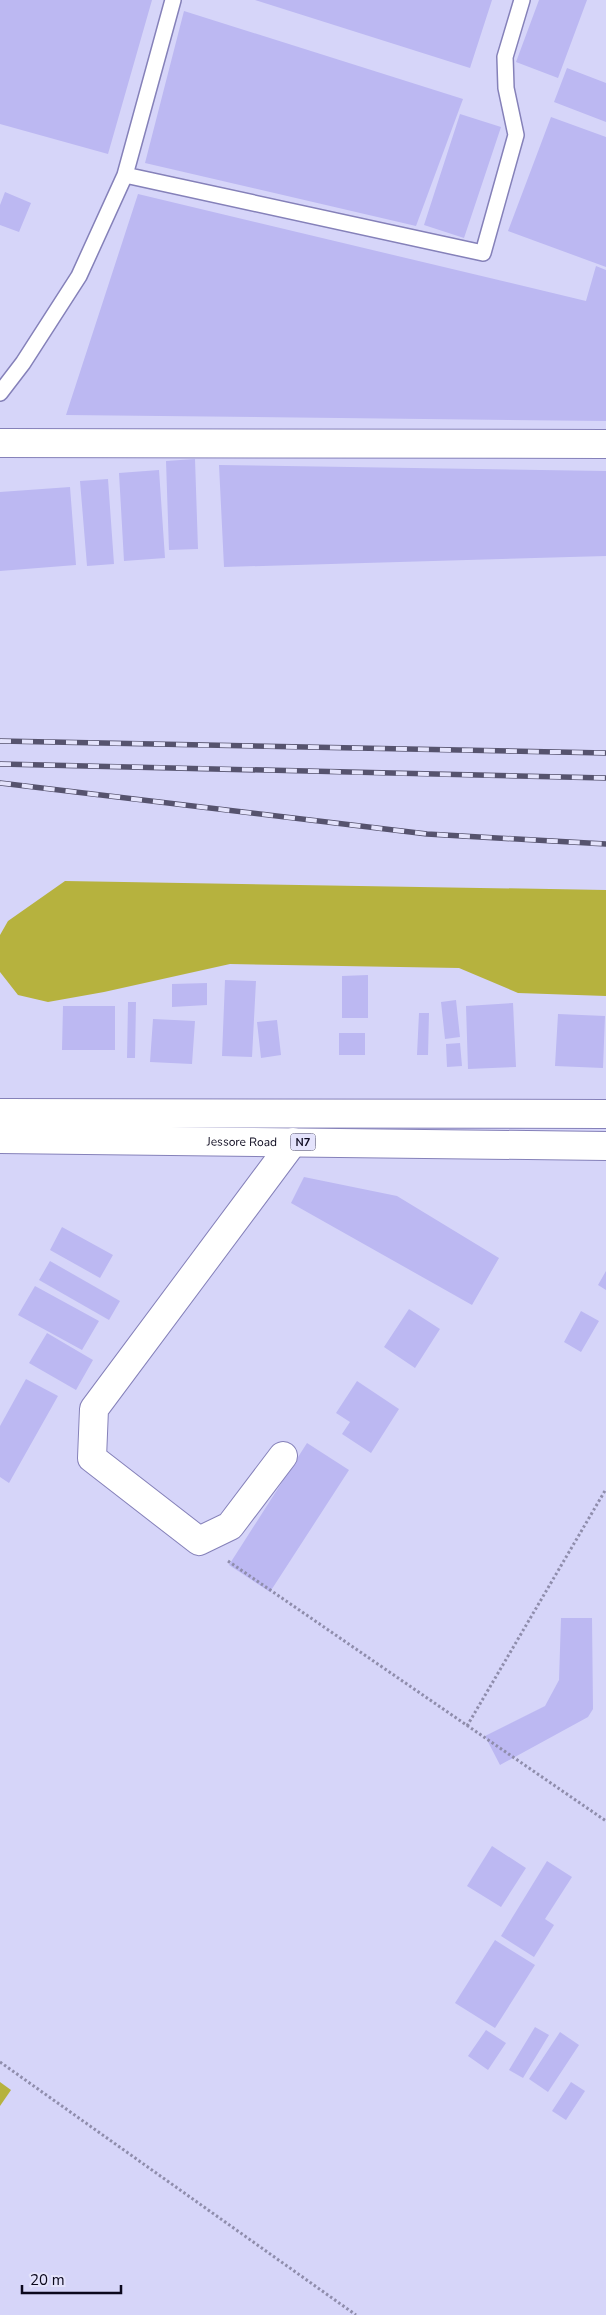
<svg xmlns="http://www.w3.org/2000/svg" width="606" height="2315" viewBox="0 0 606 2315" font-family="'Nunito Sans',sans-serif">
<rect width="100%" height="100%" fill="#d6d5f9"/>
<path fill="#b6b23e" d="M65 881 606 890V996L518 993 459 968 230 964 104 992 48 1002 18 995 0 972V935L8 921Z
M0 2082 11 2090 0 2106Z"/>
<path fill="#bcb8f2" d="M0 0H152L108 154 0 124Z
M255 0H492L470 68Z
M539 0H587L558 78 516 62Z
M184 11 463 99 416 226 145 163Z
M567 68 606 83V122L554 102Z
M460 114 501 127 464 238 424 225Z
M551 117 606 137V267L508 231Z
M5 192 31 203 19 232 0 225V205Z
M138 194 586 301 596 266 606 270V421L66 415Z
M195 459 198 549 169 550 166 461Z
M219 465 606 471V556L224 567Z
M159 470 165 558 124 561 119 473Z
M108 479 114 564 87 566 80 481Z
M70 487 76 565 0 571V492Z
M368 975V1018H342V976Z
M225 980 256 981 252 1057 222 1056Z
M207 983V1005L172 1007V984Z
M456 1000 460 1037 445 1039 441 1002Z
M128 1002H136L135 1058H127Z
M513 1003 516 1067 468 1069 466 1006Z
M63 1006H115V1050H62Z
M419 1013H429L428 1055H417Z
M558 1014 605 1016 603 1068 555 1066Z
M153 1019 195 1021 192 1064 150 1062Z
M277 1020 281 1055 261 1058 257 1022Z
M339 1033H365V1055H339Z
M460 1043 462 1066 447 1067 446 1044Z
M304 1177 397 1196 499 1258 472 1305 291 1203Z
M62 1227 113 1255 100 1278 50 1250Z
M50 1261 120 1301 109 1320 39 1280Z
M606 1271V1290L598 1285Z
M35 1286 99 1321 82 1350 18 1315Z
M409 1309 440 1329 415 1368 384 1347Z
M581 1311 599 1321 581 1352 564 1342Z
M47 1333 93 1360 76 1390 29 1363Z
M26 1379 58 1396 9 1483 0 1477V1426Z
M357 1381 399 1409 371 1453 342 1434 350 1422 336 1413Z
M307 1443 349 1470 270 1592 229 1565Z
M561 1618H592L593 1709 588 1717 500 1765 485 1736 545 1706 559 1680Z
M492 1846 526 1868 501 1907 467 1886Z
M547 1861 572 1877 545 1919 554 1925 534 1957 501 1936Z
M495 1940 535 1965 495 2028 455 2003Z
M535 2027 549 2035 523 2078 509 2070Z
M486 2030 506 2043 488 2070 468 2056Z
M560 2032 579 2045 548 2092 529 2079Z
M571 2082 585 2091 566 2120 552 2111Z"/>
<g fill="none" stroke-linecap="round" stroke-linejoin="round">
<g stroke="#8581b9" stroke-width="18">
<path id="lane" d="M125 175 483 253 516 135 506 88 505 57 522 0
M0 393 23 363 79 276 125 175 173 0"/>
</g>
<g stroke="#8581b9" stroke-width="30">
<path id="street" d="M0 443 606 444
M283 1456 230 1526 199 1541 92 1458 94 1409 293 1142"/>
</g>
<g stroke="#8581b9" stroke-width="30">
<g id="highway">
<path d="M0 1113 606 1114"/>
<path id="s1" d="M0 1139 606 1146"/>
</g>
</g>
<path stroke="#8f8dac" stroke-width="3" stroke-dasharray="2.5 2.5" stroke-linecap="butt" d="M228 1561 606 1821
M467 1726 606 1489
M0 2062 356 2315"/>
<use href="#lane" stroke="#fff" stroke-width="15"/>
<use href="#street" stroke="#fff" stroke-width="28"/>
<use href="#highway" stroke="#fff" stroke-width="28"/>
<g stroke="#56536e" stroke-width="5.5">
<path id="rail" d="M0 741 606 753
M0 764 606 778
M0 783 427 834 606 844"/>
</g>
<use href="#rail" stroke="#e4e3fc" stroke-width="4" stroke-dasharray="11" stroke-linecap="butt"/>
</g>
<g text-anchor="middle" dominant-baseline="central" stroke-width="4.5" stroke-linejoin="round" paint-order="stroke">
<rect fill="#e4e3fc" stroke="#4c4a60" stroke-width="1" x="290.5" y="1133.5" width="25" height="17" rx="4"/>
<g font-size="11" font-weight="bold" fill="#0b081d">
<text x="303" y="1142">N7</text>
</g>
<g font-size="12" fill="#0b081d" stroke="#e4e3fc">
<text stroke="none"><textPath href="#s1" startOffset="242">Jessore Road</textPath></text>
</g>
</g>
<path d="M22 2285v8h99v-8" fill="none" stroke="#0b081d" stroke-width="2.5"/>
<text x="30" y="2285" font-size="15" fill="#0b081d" stroke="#e4e3fc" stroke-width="4" paint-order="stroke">20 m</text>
</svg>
